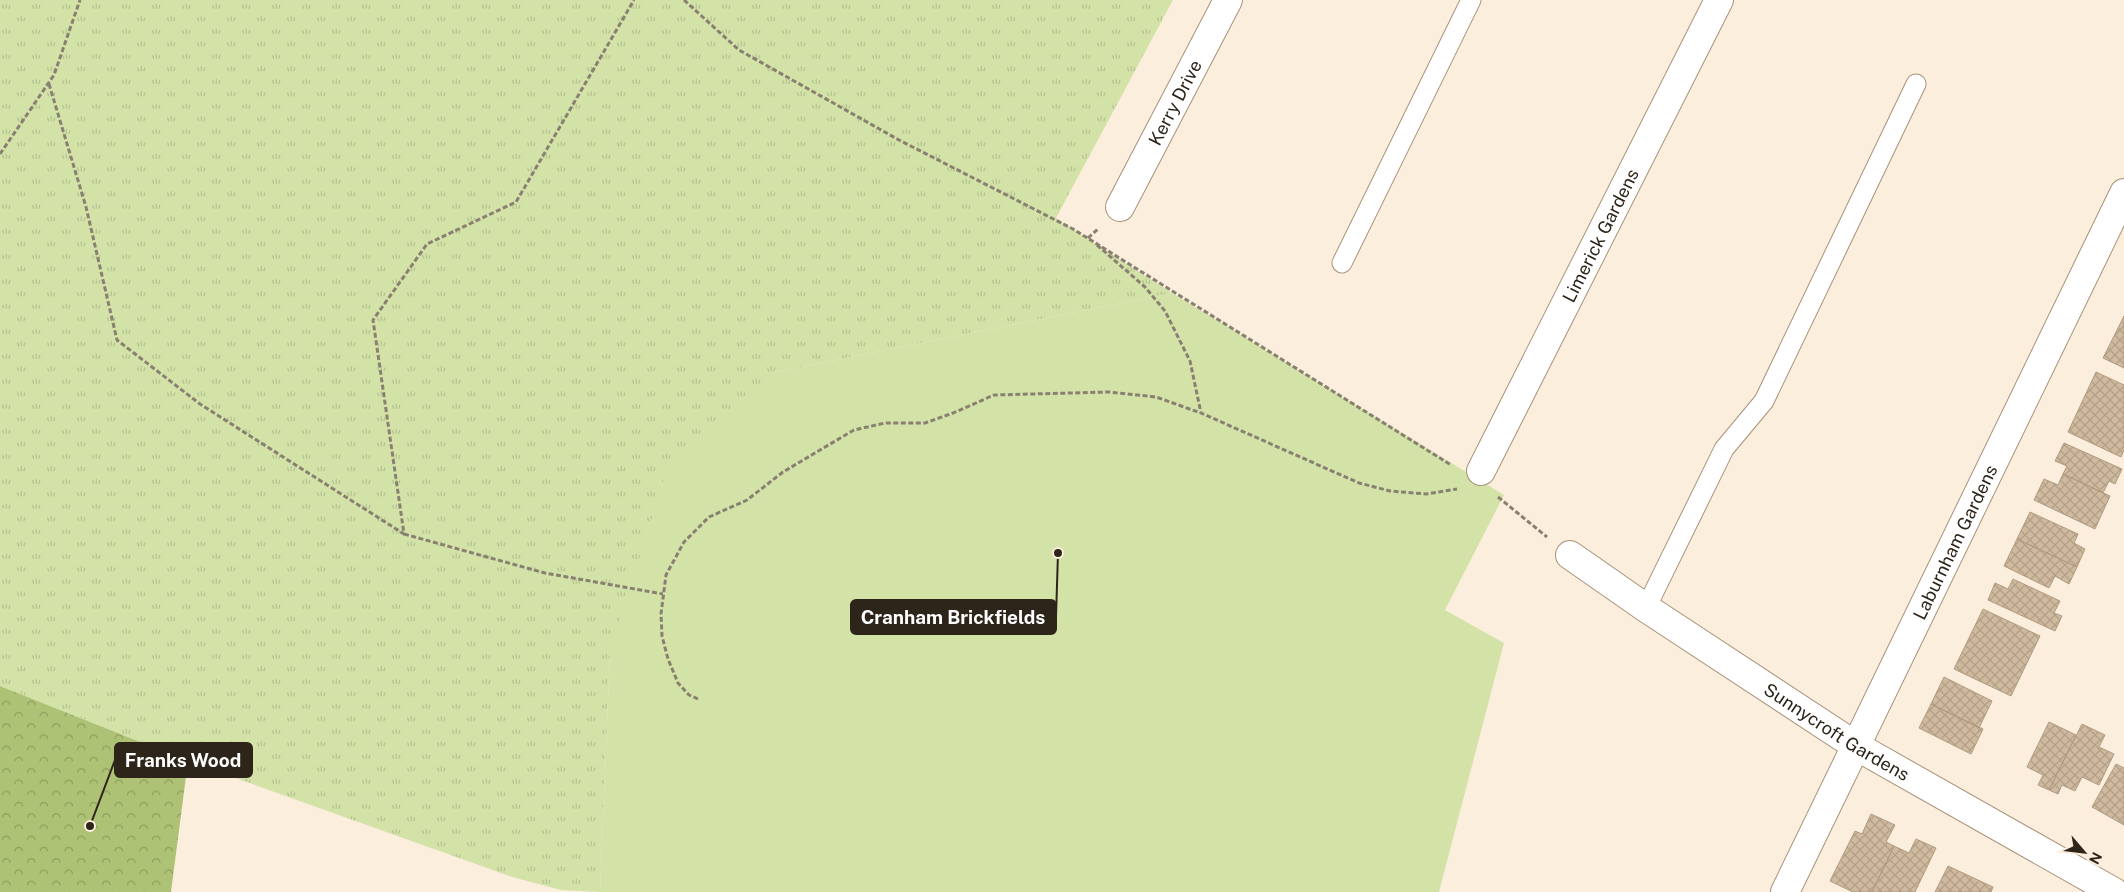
<svg xmlns="http://www.w3.org/2000/svg" width="2124" height="892" viewBox="0 0 2124 892" font-family="'Public Sans',sans-serif">
<defs>
<pattern id="grass-tufts" width="24" height="20" patternUnits="userSpaceOnUse" patternTransform="scale(1.25)"><rect width="24" height="20" fill="#d3e3a8"/><path d="M3 7l-1-3M5 7V3M7 7l1-3M15 17l-1-3M17 17v-4M19 17l1-3" fill="none" stroke="#b5c390"/></pattern>
<pattern id="forest-crowns" width="20" height="18" patternUnits="userSpaceOnUse" patternTransform="scale(1.25)"><rect width="20" height="18" fill="#aec275"/><path d="M2 6a3 3 0 1 1 6 0M12 15a3 3 0 1 1 6 0" fill="none" stroke="#8e9d5f"/></pattern>
<pattern id="building-cross-hatch" width="8" height="8" patternUnits="userSpaceOnUse" patternTransform="scale(1.25)"><rect width="8" height="8" fill="#d0ba9f"/><path d="M0 0l8 8M0 8l8-8" fill="none" stroke="#b3a088"/></pattern>
</defs>
<rect width="100%" height="100%" fill="#fceedd"/>
<path fill="url(#grass-tufts)" d="M0 0H1173L1056 218 1172 293 776 372 610 652 600 892 561 890 512 877 188 761 0 686Z"/>
<path fill="url(#forest-crowns)" d="M0 686 188 761 171 892H0Z"/>
<path fill="#d3e3a8" d="M1172 293 1504 495 1445 610 1504 643 1439 892H600L610 652 665 475 776 372Z"/>
<path fill="url(#building-cross-hatch)" stroke="#b09b80" d="M2124 316V368L2103 358Z
M2096 372 2124 385V450L2121 457 2068 432Z
M2064 443 2122 469 2115 484 2109 481 2103 493 2063 474 2067 466 2055 461Z
M2063 474 2110 496 2095 529 2034 500 2044 479 2058 485Z
M2030 512 2078 534 2074 543 2085 549 2077 567 2017 539Z
M2017 539 2077 567 2069 584 2055 576 2049 588 2004 566Z
M2013 579 2060 601 2054 613 2062 616 2055 631 1988 600 1995 583 2008 589Z
M1983 609 2040 636 2011 696 1954 669Z
M1944 677 1992 701 1979 728 1931 704Z
M1931 704 1983 729 1971 754 1919 728Z
M2049 722 2076 735 2049 790 2038 785 2043 775 2027 767Z
M2082 724 2105 735 2099 747 2114 754 2099 785 2082 777 2075 791 2062 785 2058 794 2049 790Z
M2116 764 2124 768V825L2092 807Z
M1871 814 1895 825 1886 842 1894 846 1872 892H1853L1830 881 1855 831 1862 834Z
M1916 839 1936 848 1915 892H1872L1894 846 1909 853Z
M1948 866 1993 887 1991 892H1935Z"/>
<g fill="none" stroke-linecap="round" stroke-linejoin="round">
<g stroke="#a89278" stroke-width="21">
<path id="service" d="M1342 263 1471 0
M1646 608 1724 449 1764 401 1916 84"/>
</g>
<g stroke="#a89278" stroke-width="30">
<g id="minor">
<path id="s1" d="M1120 207 1228 0"/>
<path id="s2" d="M1481 471 1719 0"/>
<path id="s3" d="M1570 555 1646 608 1856 746 2114 892"/>
<path id="s4" d="M1785 892 2124 193"/>
</g>
</g>
<path stroke="#8a8072" stroke-width="3" stroke-dasharray="5 2.5" stroke-linecap="butt" d="M684 0 739 50 899 140 1073 229 1451 465
M49 84 86 207 117 340 200 404 404 534 373 320 427 244 516 202 634 0
M0 154 54 75 80 0
M1088 238 1098 229
M1097 245 1145 287 1165 311 1190 361 1201 413 1359 483 1390 491 1426 494 1457 489
M1498 497 1547 537
M404 534 545 573 663 594
M698 699 689 695 678 683 668 659 662 636 661 614 666 575 684 542 709 517 747 500 783 472 820 450 854 430 885 423H925L953 413 994 395 1109 392 1156 397 1201 413"/>
<use href="#service" stroke="#fff" stroke-width="19"/>
<use href="#minor" stroke="#fff" stroke-width="28"/>
</g>
<g text-anchor="middle" dominant-baseline="central" stroke-width="5" stroke-linejoin="round" paint-order="stroke">
<g font-size="18" fill="#2d251a" stroke="#fceedd">
<text stroke="none"><textPath href="#s1" startOffset="118">Kerry Drive</textPath></text>
<text stroke="none"><textPath href="#s2" startOffset="264">Limerick Gardens</textPath></text>
<text stroke="none"><textPath href="#s4" startOffset="389">Laburnham Gardens</textPath></text>
<text stroke="none"><textPath href="#s3" startOffset="320">Sunnycroft Gardens</textPath></text>
</g>
</g>
<path fill="none" stroke="#2d251a" stroke-width="2" d="M1058 553L1056 617M90 826L115 760"/>
<g fill="#2d251a" stroke="#fceedd" stroke-width="2">
<circle cx="1058" cy="553" r="5"/>
<circle cx="90" cy="826" r="5"/>
</g>
<g fill="#2d251a" stroke="#2d251a" stroke-width="2">
<rect x="851" y="600" width="205" height="34" rx="5"/>
<rect x="115" y="743" width="137" height="34" rx="5"/>
</g>
<g font-size="19" text-anchor="middle" font-weight="bold" fill="#fff">
<text x="953" y="624">Cranham Brickfields</text>
<text x="183" y="767">Franks Wood</text>
</g>
<g transform="translate(2084 852) rotate(118)" stroke="#fceedd" stroke-width="4" paint-order="stroke">
<path d="M0-4L9 19L0 12L-9 19Z" fill="#2d251a"/>
<text y="-8" font-size="14" font-weight="bold" text-anchor="middle" fill="#2d251a">N</text>
</g>
</svg>
